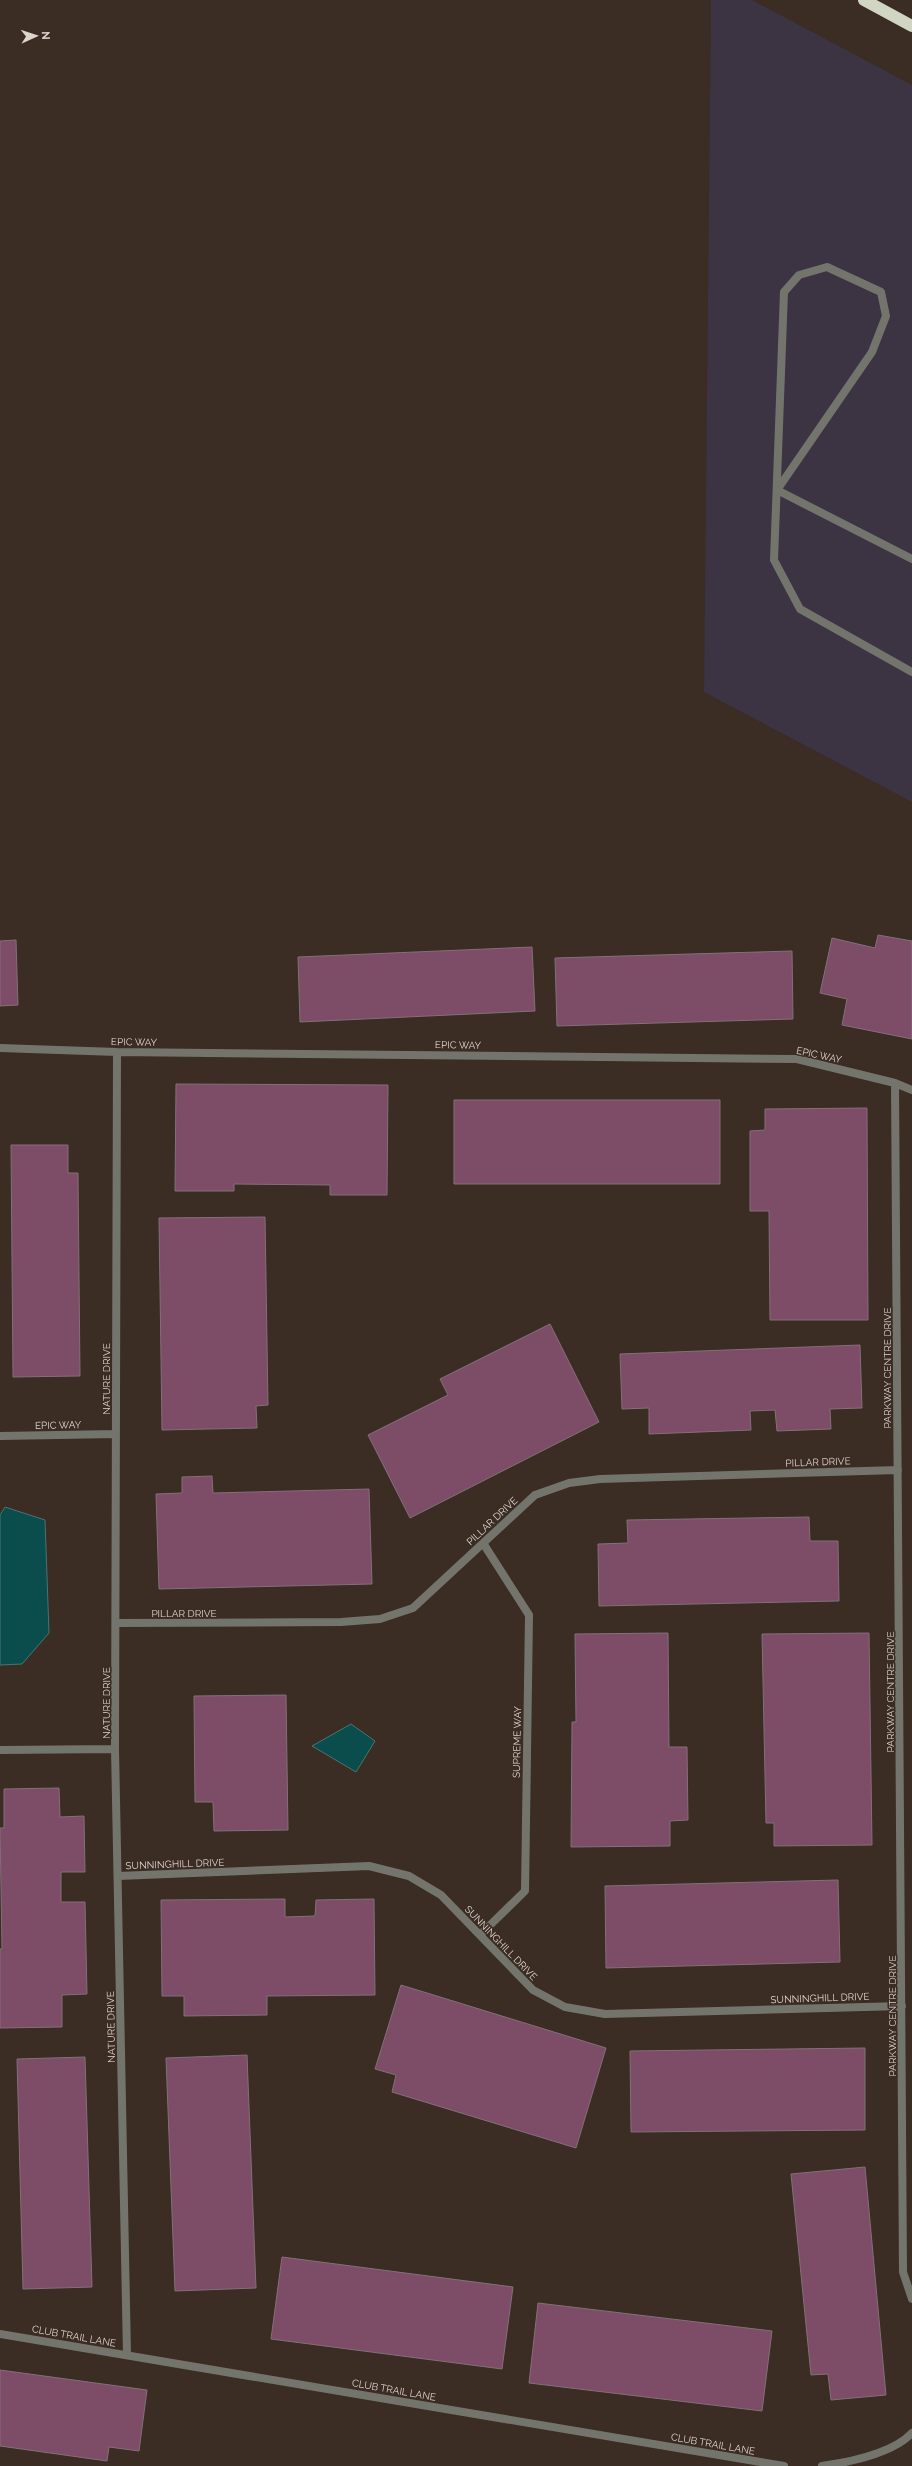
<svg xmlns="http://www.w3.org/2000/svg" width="912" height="2466" viewBox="0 0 912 2466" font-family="Raleway,sans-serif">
<rect width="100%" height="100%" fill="#3b2c24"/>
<path fill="#3c3343" d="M711 0H752L912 85V802L704 692Z"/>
<path fill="#0b4c4c" stroke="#4a7573" d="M5 1507 45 1520 49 1633 22 1664 0 1665V1515Z
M351 1724 375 1741 356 1772 312 1746Z"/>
<path fill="#7d4c67" stroke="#837079" d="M878 935 912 941V1039L842 1025 847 999 820 993 832 938 875 948Z
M16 940 18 1005 0 1006V941Z
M532 947 535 1011 300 1022 298 957Z
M792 951 793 1019 557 1026 555 958Z
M176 1084 388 1085 387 1195H330V1185L234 1184V1191H175Z
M454 1100H720V1184H454Z
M867 1108 868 1320H770L769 1211H750V1131L765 1130V1109Z
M11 1145H68V1173H78L80 1376 13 1377Z
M265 1217 268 1405 256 1406 257 1428 162 1430 159 1218Z
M550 1324 599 1422 410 1518 368 1435 448 1395 440 1379Z
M860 1345 862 1408 830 1409 831 1429 777 1431 775 1410 750 1411 751 1430 649 1434V1408L622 1409 620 1354Z
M212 1476 213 1493 369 1489 372 1584 159 1589 156 1494 182 1493V1477Z
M809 1517 810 1541H838L839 1601 599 1606 598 1544 628 1543 627 1520Z
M668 1633 669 1747H687L688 1820 670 1821V1846L571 1847 572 1722H576L575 1634Z
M869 1633 872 1845 774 1846V1823H766L762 1634Z
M286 1695 288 1830 214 1831 213 1802H195L194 1696Z
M59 1788 60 1817 84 1816 85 1872H61V1902H85L87 1994 62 1995V2027L0 2028V1949H2L0 1828H4V1789Z
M838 1880 840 1962 606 1968 605 1886Z
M285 1899V1917L315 1916 316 1900 374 1899 375 1995 267 1996V2015L184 2016V1996H162L161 1900Z
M401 1985 606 2048 576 2148 392 2092 396 2075 375 2069Z
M865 2048V2130L631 2132 630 2051Z
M247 2055 256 2288 175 2291 166 2058Z
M85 2057 92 2287 23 2289 17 2059Z
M865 2167 886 2395 831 2400 828 2374 811 2375 791 2174Z
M282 2257 513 2287 502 2369 271 2339Z
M538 2303 772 2331 762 2411 529 2383Z
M0 2370 147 2390 139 2451 109 2447 107 2461 0 2446Z"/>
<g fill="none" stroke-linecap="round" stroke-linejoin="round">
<path stroke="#73756d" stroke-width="8" d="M777 490 872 352 886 316 881 292 827 267 799 275 784 292 774 560 800 609 912 672
M777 490 912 559"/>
<path stroke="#73756d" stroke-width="8" d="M0 1048 117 1052 797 1059 895 1083 912 1090
M117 1052 115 1749 127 2355
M895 1083 903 2272 912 2299
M0 1436 116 1434
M116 1623 341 1622 380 1619 413 1608 535 1495 569 1483 600 1479 898 1470
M0 1750 115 1749
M118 1876 369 1866 409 1876 441 1895 533 1990 565 2007 605 2014 902 2006
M480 1935 525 1891 529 1615 483 1543
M0 2334 784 2466
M822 2466C850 2462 892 2454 912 2433"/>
<path stroke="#d1d6c2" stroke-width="12" d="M864 0 912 26"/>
</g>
<g text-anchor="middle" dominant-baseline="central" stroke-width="3" stroke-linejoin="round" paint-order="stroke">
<g font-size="10" fill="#ded4ce" stroke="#3b2c24">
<text transform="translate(134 1042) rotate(1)">EPIC WAY</text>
<text transform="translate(458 1045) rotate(1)">EPIC WAY</text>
<text transform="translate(819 1055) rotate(12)">EPIC WAY</text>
<text transform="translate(887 1368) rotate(-90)">PARKWAY CENTRE DRIVE</text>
<text transform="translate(106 1379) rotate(-90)">NATURE DRIVE</text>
<text transform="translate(58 1425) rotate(-1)">EPIC WAY</text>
<text transform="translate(818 1462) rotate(-2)">PILLAR DRIVE</text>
<text transform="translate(492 1521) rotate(-43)">PILLAR DRIVE</text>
<text x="184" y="1613">PILLAR DRIVE</text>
<text transform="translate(890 1692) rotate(-90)">PARKWAY CENTRE DRIVE</text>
<text transform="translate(106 1703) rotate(-90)">NATURE DRIVE</text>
<text transform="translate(517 1742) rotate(-89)">SUPREME WAY</text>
<text transform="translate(175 1864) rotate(-2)">SUNNINGHILL DRIVE</text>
<text transform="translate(501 1943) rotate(46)">SUNNINGHILL DRIVE</text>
<text transform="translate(820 1998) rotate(-2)">SUNNINGHILL DRIVE</text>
<text transform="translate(892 2016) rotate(-90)">PARKWAY CENTRE DRIVE</text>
<text transform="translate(111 2027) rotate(-91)">NATURE DRIVE</text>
<text transform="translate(74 2336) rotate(10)">CLUB TRAIL LANE</text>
<text transform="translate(394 2390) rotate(10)">CLUB TRAIL LANE</text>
<text transform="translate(713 2444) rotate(10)">CLUB TRAIL LANE</text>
</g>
</g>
<g transform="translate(36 36) rotate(87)" stroke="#3b2c24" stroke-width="3" paint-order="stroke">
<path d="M0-3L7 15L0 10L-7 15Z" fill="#ded4ce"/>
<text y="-6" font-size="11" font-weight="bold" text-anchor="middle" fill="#ded4ce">N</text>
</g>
</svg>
